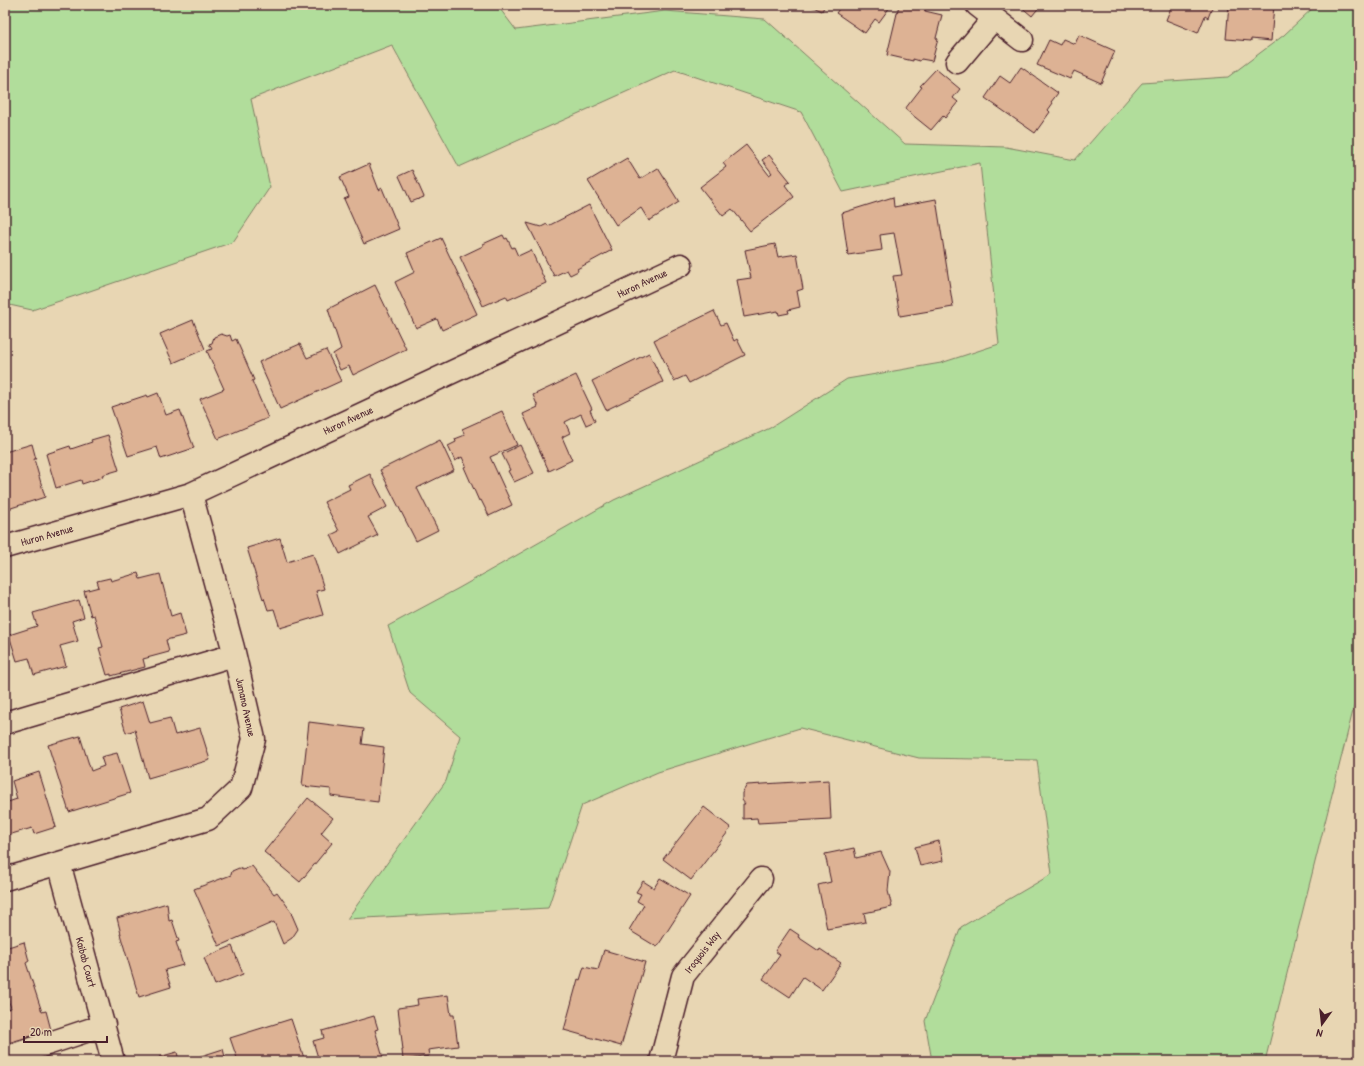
<svg xmlns="http://www.w3.org/2000/svg" width="1364" height="1066" viewBox="0 0 1364 1066" font-family="'Patrick Hand',sans-serif">
<rect width="100%" height="100%" fill="#e8d6b3"/>
<filter id="ink" filterUnits="userSpaceOnUse"><feTurbulence type="fractalNoise" baseFrequency=".025" numOctaves="2"/><feDisplacementMap in="SourceGraphic" scale="8" xChannelSelector="R" yChannelSelector="G"/><feConvolveMatrix kernelMatrix="1 2 1 2 8 2 1 2 1" color-interpolation-filters="sRGB"/></filter>
<g filter="url(#ink)">
<path fill="#b1dd9b" stroke="#7e7e63" d="M5 5H497L516 30 665 11 765 19 905 144 1006 147 1075 160 1142 83 1228 77 1284 35 1316 5H1359V687L1265 1061H932L925 1021 961 927 1052 874 1037 760 919 758 800 728 658 772 582 805 548 908 347 919 446 781 460 736 410 693 388 626 459 588 614 500 770 428 847 379 941 363 999 344 980 163 843 192 801 112 675 70 459 167 392 45 251 99 270 187 233 242 81 294 32 310 5 304Z"/>
<path fill="#ddb294" stroke="#4a1f2b" d="M809 5H825L822 11Z
M834 5H889L890 7 879 22 875 19 865 33 836 13 839 9Z
M899 5H920L926 7 925 11 942 15 936 38 938 39 932 61 921 59 920 61 913 59V61L887 55Z
M1019 5H1041L1032 16Z
M1172 5H1213L1208 18 1205 16 1198 33 1166 20Z
M1229 5H1274L1271 41 1251 39V41L1226 39Z
M1079 35 1115 51 1101 83 1074 71 1070 79 1037 65 1049 40 1060 45 1063 39 1075 44Z
M1021 67 1058 93 1051 102 1053 103 1048 110 1050 112 1035 133 985 98 1000 76 1010 83Z
M936 69 960 89 953 98 958 102 945 118 943 116 931 130 905 109 922 87 920 86Z
M746 145 769 175 772 173 762 160 769 155 790 181 785 185 794 197 750 231 732 209 723 216 700 187 726 167 723 163Z
M627 158 640 179 658 168 679 202 649 221 641 208 616 225 588 181Z
M369 164 379 190 382 188 399 229 364 244 344 199 349 197 340 177Z
M412 170 424 197 411 202 399 176Z
M893 197 894 207 936 199 953 307 900 316 893 276 902 275 894 233 880 235 882 250 848 255 842 213Z
M589 205 612 250 577 269 578 271 570 275 567 270 554 276 527 223 541 227 547 224 548 226Z
M503 235 505 239 507 238 512 248 514 247 518 256 531 250 546 283 508 300 506 296 483 306 460 257 483 246V244Z
M441 238 477 314 442 330 437 319 416 328 395 282 415 272 407 253Z
M775 244 778 257 797 254 803 289 797 291 800 307 788 310 789 313 779 315 778 311 744 317 737 280 751 278 745 250Z
M375 285 406 349 353 375 349 366 340 370 333 354 341 349 328 309Z
M714 311 721 325 726 323 734 341 737 339 745 355 689 383 685 376 674 381 654 340Z
M193 320 205 349 173 363 160 334Z
M221 334 227 336 230 335 232 341 236 339 254 380 252 381 268 418 218 439 200 399 224 389 207 351 212 349 209 344 212 343 214 337Z
M300 344 307 358 326 350 341 381 280 409 259 362Z
M649 353 663 382 606 410 592 381Z
M576 375 592 409 590 410 595 421 586 425 581 414 565 422 570 433 562 437 572 460 549 471 523 414 538 407 533 395Z
M158 393 166 415 180 410 194 448 161 459 157 447 128 456 111 407 147 395 148 397Z
M502 411 517 445 490 457 512 505 489 516 481 500 479 501 464 467 466 466 462 457 455 461 448 446 456 442 455 439 465 435 462 429Z
M108 435 119 470 102 475 103 477 82 484 81 480 56 488 46 454 70 446 71 449 92 442 91 440Z
M440 440 454 470 417 488 438 530 416 541 380 470Z
M32 444 36 459H34L45 497 5 510V452Z
M520 445 534 473 514 482 508 471 510 470 502 454Z
M370 474 387 507 368 517 378 535 340 554 331 535 339 531 324 502 350 489 348 485Z
M280 538 287 562 313 554 324 589 316 591 323 615 280 628 274 609 268 610 264 598 263 599 247 548Z
M138 573 140 579 160 574 171 616 180 613 186 635 166 640 169 652 143 659 145 667 111 676V674L107 675 99 648 103 647 94 615 91 616 84 591 99 587 97 581 110 578 111 581Z
M79 600 84 617 72 621 78 641 60 646 66 666 34 675 29 658 17 661 9 635 37 626 33 613Z
M143 701 150 723 170 718 175 735 200 728 210 760 148 778 135 730 126 733 119 709Z
M309 722 364 729 362 744 384 747 378 802 331 796V789L302 786Z
M80 736 91 771 104 766 101 757 117 753 130 793 69 812 48 745Z
M39 772 56 827 34 834 32 828 5 836V803L17 799 12 781Z
M829 780 831 819 758 823 757 818 743 819V804H745L742 800V793L747 785Z
M308 798 333 818 321 833 332 843 300 882 264 852Z
M704 807 731 828 691 880 663 859Z
M939 841 943 861 920 866 915 847Z
M854 848 856 858 881 852 890 872 888 891 892 907 864 913 866 922 827 929 818 885 831 882 825 854Z
M252 866 274 894 277 892 293 914 292 915 298 929 292 938 283 944 274 922 219 946 194 889 231 875 232 871 239 868 243 870Z
M660 878 690 896 657 947 629 930 644 905 637 901 641 894 636 892 643 881 654 888Z
M167 903 169 921 172 920 179 941 176 942 183 965 165 970 171 987 139 997 120 934H121L117 918Z
M790 929 799 935 798 937 819 951 820 949 841 963 822 990 803 977 790 997 763 979 780 955 775 951Z
M24 942 29 961 26 963 42 1012 46 1011 51 1030 8 1043 5 1034V1010L11 1008 5 990V948Z
M232 946 243 974 215 985 204 958Z
M604 950 645 962 621 1046 564 1030 578 979 580 980 584 967 598 970Z
M448 995 451 1015H454L458 1046 428 1050 429 1056 403 1060 402 1050H403L398 1008 418 1005 417 999Z
M374 1016 378 1029 375 1030 384 1061H319L313 1041 324 1038 322 1031Z
M291 1019 305 1061H238L230 1038Z
M223 1049 226 1061H196L195 1058Z
M177 1052 179 1061H160L159 1057Z"/>
<g fill="none" stroke-linecap="round" stroke-linejoin="round">
<g stroke="#4a1f2b" stroke-width="25">
<path id="minor" d="M977 5 1022 40
M957 62 994 18
M5 547 191 494 681 265
M5 723 234 655
M59 863 113 1061
M5 879 208 819 241 788 254 739 233 648 191 494
M5 1058 104 1025
M661 1061 683 976 761 879"/>
</g>
<use href="#minor" stroke="#e8d6b3" stroke-width="22"/>
</g>
</g>
<g text-anchor="middle" dominant-baseline="central" stroke-width="3" stroke-linejoin="round" paint-order="stroke">
<g font-size="11" fill="#4a1f2b" stroke="#e8d6b3">
<text transform="translate(642 283) rotate(-25)">Huron Avenue</text>
<text transform="translate(348 420) rotate(-25)">Huron Avenue</text>
<text transform="translate(47 535) rotate(-16)">Huron Avenue</text>
<text transform="translate(246 707) rotate(78)">Jumano Avenue</text>
<text transform="translate(702 952) rotate(-52)">Iroquois Way</text>
<text transform="translate(86 962) rotate(75)">Kaibab Court</text>
</g>
</g>
<rect width="1364" height="1066" fill="none" stroke="#e8d6b3" stroke-width="20"/>
<rect x="10" y="10" width="1344" height="1046" fill="none" stroke="#4a1f2b" stroke-width="1.5" filter="url(#ink)"/>
<g transform="translate(1322 1024) rotate(195)" stroke="#e8d6b3" stroke-width="3" paint-order="stroke">
<path d="M0-3L7 15L0 10L-7 15Z" fill="#4a1f2b"/>
<text y="-6" font-size="11" font-weight="bold" text-anchor="middle" fill="#4a1f2b">N</text>
</g>
<path d="M24 1036v6h83v-6" fill="none" stroke="#4a1f2b" stroke-width="2"/>
<text x="30" y="1036" font-size="12" fill="#4a1f2b" stroke="#e8d6b3" stroke-width="3" paint-order="stroke">20 m</text>
</svg>
